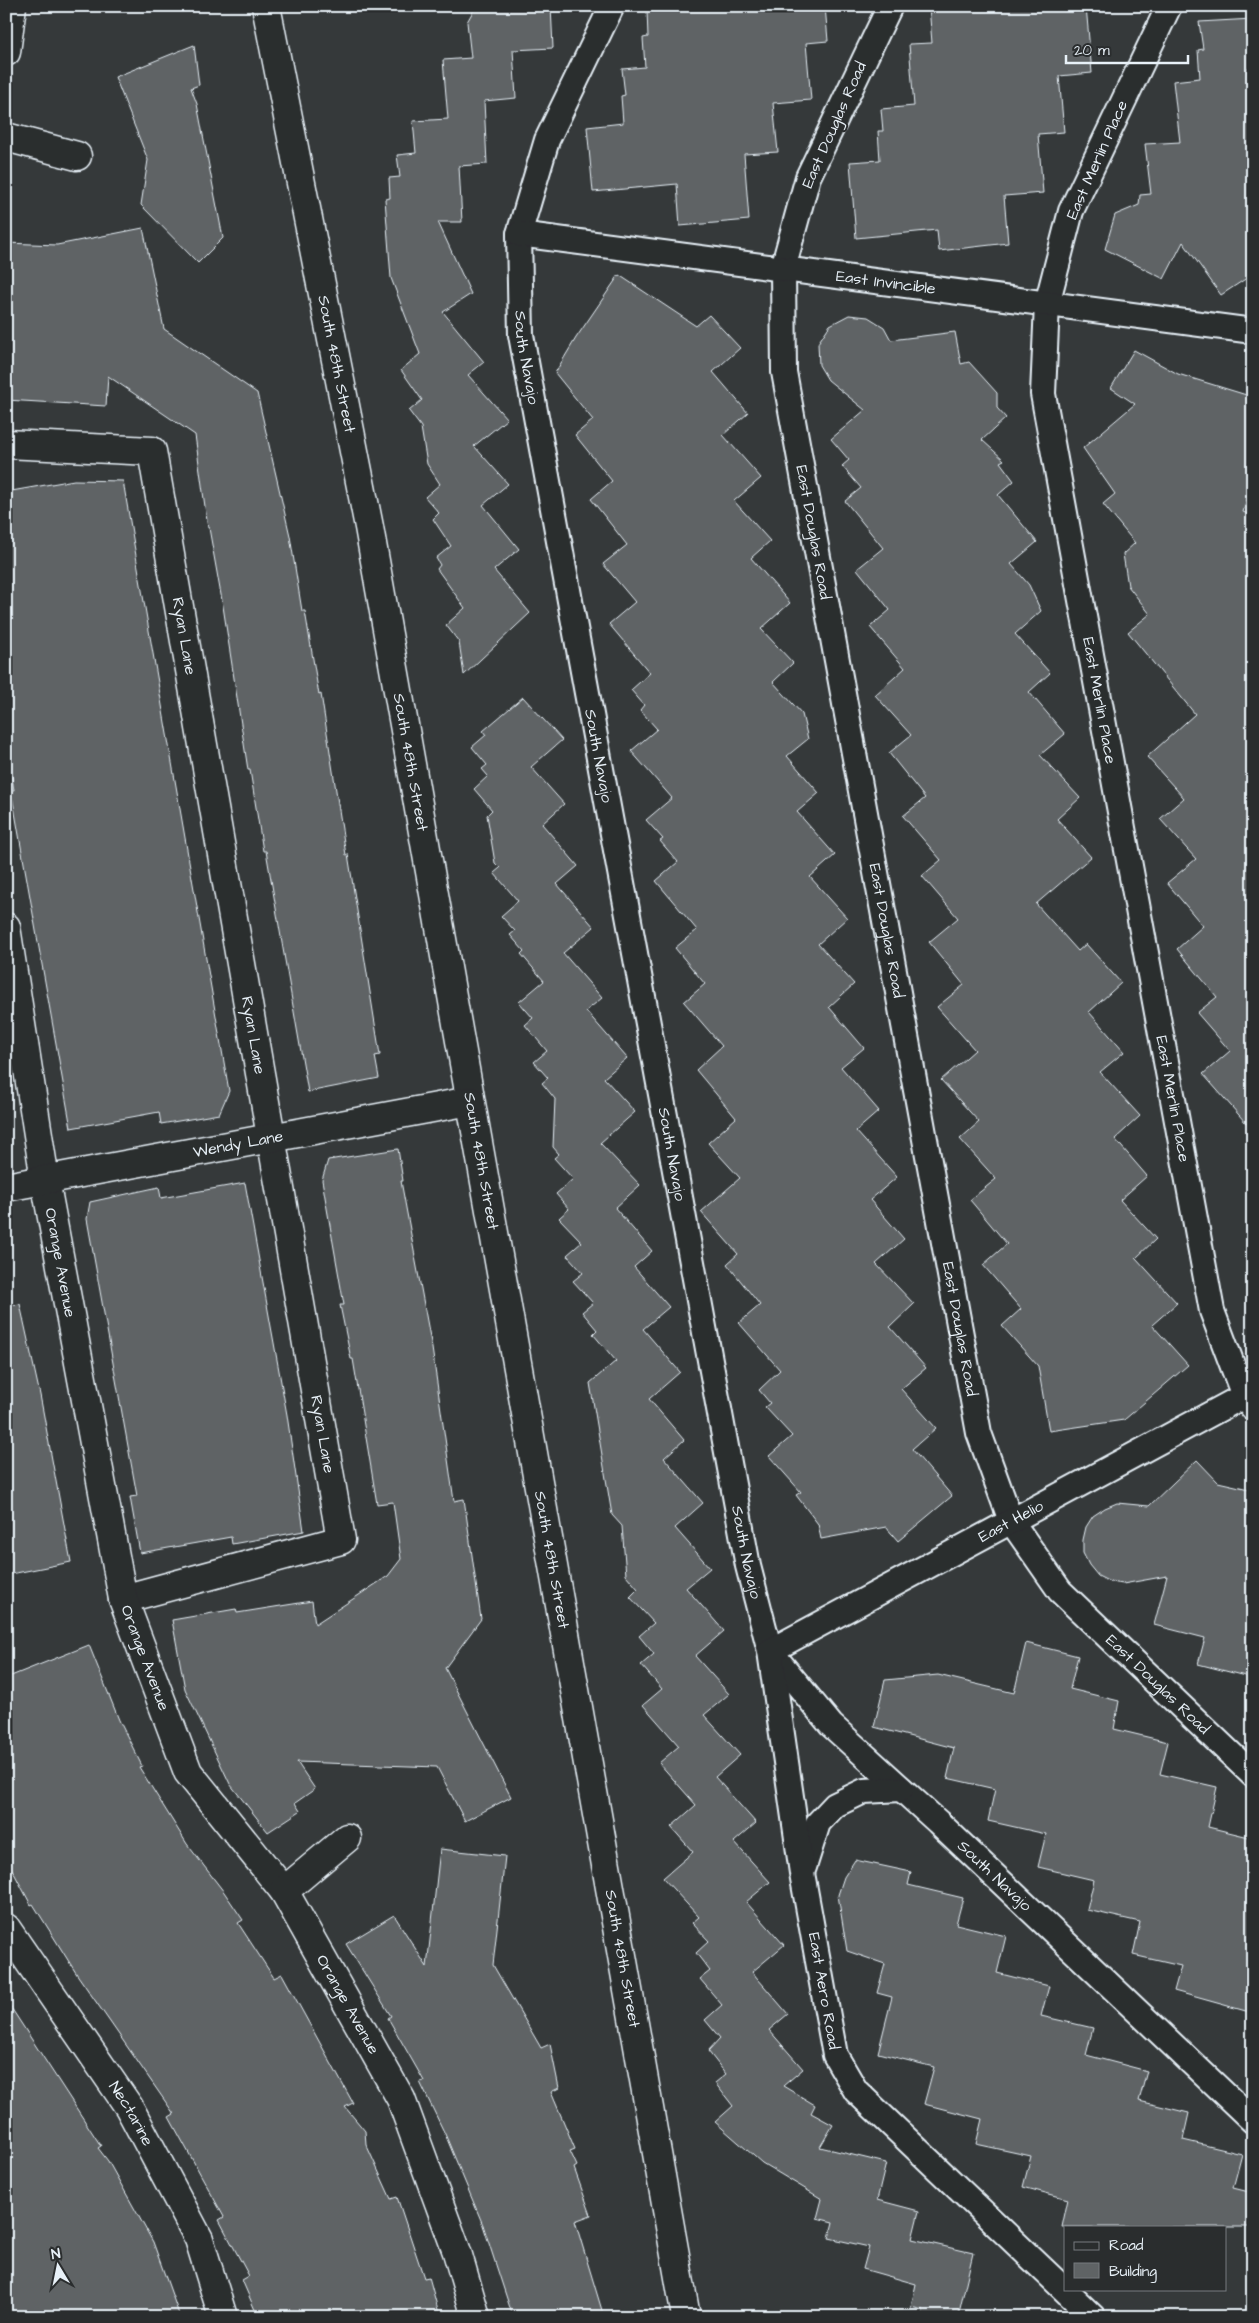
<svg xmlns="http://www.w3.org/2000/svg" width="1259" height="2323" viewBox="0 0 1259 2323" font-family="'Architects Daughter',sans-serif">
<rect width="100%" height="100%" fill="#35393a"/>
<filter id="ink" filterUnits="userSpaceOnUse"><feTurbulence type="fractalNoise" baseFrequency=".02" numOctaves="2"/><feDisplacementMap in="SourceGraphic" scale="10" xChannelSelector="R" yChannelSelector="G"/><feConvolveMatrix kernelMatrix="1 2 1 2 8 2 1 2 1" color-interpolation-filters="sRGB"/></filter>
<g filter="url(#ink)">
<path fill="#5f6365" stroke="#e8f1f8" d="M476 6H551L553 48 513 50 516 98 484 101 487 164 459 166 462 222H438L471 294 443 312 484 362 468 375 507 419 474 446 508 484 483 505 519 549 494 570 530 613 464 675 459 642 446 625 465 608 437 569 440 565 436 558 451 546 433 519 439 513 425 497 440 484 427 464 421 427 409 411 422 400 401 370 420 354 391 278 385 199 390 198 389 178 400 177 397 155 416 153 413 121 448 119 443 60 471 58 467 22Z
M697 6H825L828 41 806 43 811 100 773 103 778 152 744 154 749 220 680 226 677 184 593 192 587 127 623 123 621 96 625 95 622 69 645 67 643 38 648 37 647 10Z
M929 6H1086L1092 73 1059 76 1064 132 1038 134 1043 193 1004 196 1008 243 939 251 937 230 856 238 850 162 880 160 878 131H883L881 109 914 106 909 44 932 43Z
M1253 19V68H1247L1253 113V274L1221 295 1183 242 1164 279 1105 249 1115 215 1139 205 1140 195 1151 194 1145 144 1180 142 1173 81 1200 78 1198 50 1203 49 1199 22Z
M194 45 199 85 191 88 197 104 223 238 198 263 141 205 148 160 115 77Z
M143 228 164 329 257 393 290 536 302 611H305L319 695 321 694 346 855 348 854 380 1055 375 1056 379 1078 308 1092 266 851H263L250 770H248L223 606 209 528H208L195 435 108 376 106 406 6 400V243L57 245Z
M619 275 696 326 709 315 740 348 713 372 748 413 723 435 761 478 734 501 770 541 751 558 790 603 761 629 793 663 773 682 802 714 808 739 787 756 819 793 797 812 835 855 810 877 847 918 818 944 854 984 829 1007 864 1048 841 1067 879 1111 856 1131 897 1177 870 1200 904 1239 876 1264 914 1304 890 1327 926 1368 901 1389 936 1428 912 1449 952 1496 898 1541 886 1527 821 1539 818 1524 796 1495 801 1492 769 1456 792 1436 765 1407 770 1403 759 1390 780 1370 739 1323 760 1305 727 1264 738 1254 701 1212 740 1178 708 1143 736 1118 696 1070 722 1046 684 1002 705 984 675 948 697 930 656 881 678 862 660 841 663 839 646 820 672 798 631 751 657 729 640 710 644 705 631 690 650 673 609 624 635 602 603 564 627 545 591 499 612 481 575 435 593 420 555 373 576 338Z
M849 315 868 317 884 327 891 340 955 332 961 364 969 362 997 393V408L1006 418 982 440 1004 460 1000 462 1014 481 998 495 1037 542 1011 564 1029 585 1041 611 1015 634 1050 673 1029 692 1065 734 1040 755 1080 798 1057 819 1091 857 1036 904 1078 951 1086 944 1121 983 1089 1012 1124 1052 1100 1072 1140 1116 1115 1139 1147 1176 1120 1200 1156 1239 1136 1258 1177 1303 1152 1325 1188 1365 1124 1420 1049 1431 1038 1366 1002 1326 1021 1309 983 1265 1007 1244 970 1200 996 1179 960 1139 979 1122 941 1080 975 1050 937 1007 964 985 929 942 958 918 922 876 941 860 903 816 925 798 889 753 911 735 875 695 905 668 870 627 890 610 857 569 883 548 845 501 861 488 842 466 849 460 831 439 865 410 828 380 819 365 818 343 830 325Z
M1134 350 1178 374 1253 397V480L1243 512 1253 516V1131L1203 1074 1230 1051 1197 1013 1217 997 1177 949 1203 926 1167 883 1196 859 1160 819 1184 798 1147 757 1195 714 1128 632 1150 614 1128 586 1123 554 1135 543 1103 504 1115 494 1083 448 1135 404 1111 388Z
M74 480 123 481 229 1091 219 1114 161 1124 159 1112 71 1128 11 790H14L6 747V492Z
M523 697 562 740 531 767 564 804 542 824 578 866 557 884 594 927 563 953 602 998 586 1011 627 1058 604 1078 635 1112 600 1143 640 1185 615 1208 652 1251 634 1267 669 1307 643 1329 680 1372 649 1399 684 1440 664 1458 703 1503 675 1528 710 1568 686 1588 724 1631 695 1656 729 1694 704 1715 740 1755 715 1777 756 1823 734 1842 770 1882 746 1902 784 1945 752 1972 788 2014 769 2030 803 2069 783 2086 815 2105 811 2113 833 2125 820 2147 886 2163 877 2200 919 2211 912 2239 973 2253 958 2317H922L923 2310 911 2307 916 2284 863 2269 869 2247 829 2238 833 2222 817 2218 822 2199 762 2163 715 2122 733 2106 715 2083 726 2074 708 2051 720 2038 705 2020 722 2005 700 1979 710 1971 696 1953 709 1941 692 1923 699 1917 663 1878 693 1852 671 1827 696 1805 659 1763 679 1746 643 1705 662 1689 641 1665 654 1654 639 1636 654 1623 630 1597 638 1589 626 1575 622 1526 612 1515 590 1383 616 1361 593 1334 597 1330 582 1312 593 1303 573 1281 583 1273 567 1255 582 1242 559 1218 569 1209 556 1194 573 1179 554 1158 559 1154 553 1147 555 1099 542 1083 548 1078 534 1062 547 1051 525 1025 533 1018 519 1002 544 981 521 954 524 951 510 935 515 931 501 916 518 901 494 873 500 868 495 863 487 815 492 810 474 789 488 776 482 769 487 765 472 747 486 735 483 731Z
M398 1149 403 1181H401L432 1348 454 1501 464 1499 481 1619 445 1668 511 1797 465 1821 437 1767 297 1762 315 1789 295 1803 300 1811 268 1832 230 1784 185 1689 172 1620 236 1609 237 1613 312 1601 315 1624 388 1576 401 1559 393 1502 377 1504 353 1359H351L340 1305H344L322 1180 328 1160Z
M245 1183 287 1415 304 1531 232 1544 231 1537 140 1553 130 1497 137 1496 87 1219 90 1202 159 1187 161 1198Z
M20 1304 40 1395 71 1562 6 1575V1306Z
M1197 1460 1218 1482 1253 1490V1678L1198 1664 1205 1638 1154 1625 1167 1576 1123 1584 1110 1582 1098 1576 1089 1565 1083 1553V1540L1086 1527 1093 1516 1105 1508 1117 1503 1149 1506Z
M1026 1643 1078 1656 1070 1689 1119 1701 1114 1729 1168 1742 1160 1774 1217 1787 1208 1827 1253 1838V2013L1174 1991 1181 1966 1133 1955 1140 1922 1087 1910 1094 1880 1038 1867 1046 1834 988 1821 995 1789 947 1778 954 1748 874 1727 885 1680 938 1675 1014 1693Z
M89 1645 119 1720 142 1766 139 1767 187 1844 224 1892 243 1920 238 1923 274 1978 282 1974 353 2103 345 2107 365 2131 366 2144 391 2199 397 2197 424 2278 429 2277 440 2317H258L242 2280 249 2276 219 2220 224 2217 169 2117 174 2114 76 1973 33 1904 31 1905 6 1858V1678Z
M440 1849 505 1856 493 1965 541 2048 550 2044 559 2088 551 2092 575 2149 570 2151 577 2166 574 2168 591 2215 575 2221 604 2317H513L483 2225 445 2134 420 2082 424 2081 388 2018 391 2016 346 1944 394 1915 427 1967Z
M855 1860 911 1872 908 1885 963 1898 956 1924 1006 1936 997 1973 1049 1986 1041 2016 1093 2028 1086 2055 1147 2071 1139 2101 1189 2113 1183 2140 1242 2154 1233 2188 1253 2193V2227H1062L1068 2199 1023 2187 1031 2156 976 2144 982 2119 924 2104 934 2067 878 2053 892 1997 877 1993 885 1964 847 1951 838 1895 844 1877Z
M6 2000 101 2146 98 2148 108 2161 153 2242 180 2317H6Z"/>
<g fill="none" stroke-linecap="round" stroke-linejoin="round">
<g stroke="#e8f1f8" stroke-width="28">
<g id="service">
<path id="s1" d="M612 6 547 140 519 234 521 335 748 1566 770 1651 831 1725 938 1822 1253 2121"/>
<path id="s2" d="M890 6 808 177 783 268 784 372 979 1433 1011 1521 1060 1591 1253 1775"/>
<path id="s3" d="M1169 6 1071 211 1047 304 1043 394 1212 1311 1244 1396 1253 1408"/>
<path id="s4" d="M519 234 1253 331"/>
<path d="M804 1867 818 1823 835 1805 864 1791 901 1789"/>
<path id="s5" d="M1093 2317 856 2091 835 2055 802 1873 770 1651 1253 1391"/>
</g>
</g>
<g stroke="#e8f1f8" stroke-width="31">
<g id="minor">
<path id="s6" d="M266 6 369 527 686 2317"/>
<path d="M6 52 12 6"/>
<path d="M6 137 77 156"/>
<path id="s7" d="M6 444 152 451 341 1540 123 1599"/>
<path id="s8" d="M6 927 45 1180 123 1599 188 1772 284 1891 401 2099 457 2252 476 2317"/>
<path id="s9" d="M6 1187 470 1101"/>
<path d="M284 1891 347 1838"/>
<path id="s10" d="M6 1928 129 2107 199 2239 223 2317"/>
</g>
</g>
<use href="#service" stroke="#2a2d2e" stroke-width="24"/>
<use href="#minor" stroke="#2a2d2e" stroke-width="28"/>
</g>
</g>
<g text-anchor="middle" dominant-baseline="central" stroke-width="4" stroke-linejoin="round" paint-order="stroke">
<g font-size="16" fill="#e8f1f8" stroke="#2a2d2e">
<text transform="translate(834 125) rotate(-66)">East Douglas Road</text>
<text transform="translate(1097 160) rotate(-66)">East Merlin Place</text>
<text stroke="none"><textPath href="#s4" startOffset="370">East Invincible</textPath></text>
<text stroke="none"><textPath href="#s1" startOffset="371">South Navajo</textPath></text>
<text stroke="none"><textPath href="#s6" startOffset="365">South 48th Street</textPath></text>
<text stroke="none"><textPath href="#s2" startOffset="551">East Douglas Road</textPath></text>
<text stroke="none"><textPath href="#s7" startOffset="334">Ryan Lane</textPath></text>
<text stroke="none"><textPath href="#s3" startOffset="725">East Merlin Place</textPath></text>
<text stroke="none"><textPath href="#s1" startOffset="776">South Navajo</textPath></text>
<text stroke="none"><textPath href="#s6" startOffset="770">South 48th Street</textPath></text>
<text stroke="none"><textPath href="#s2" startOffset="956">East Douglas Road</textPath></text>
<text stroke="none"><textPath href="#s7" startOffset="739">Ryan Lane</textPath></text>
<text stroke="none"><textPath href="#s3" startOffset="1130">East Merlin Place</textPath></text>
<text stroke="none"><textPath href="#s9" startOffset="236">Wendy Lane</textPath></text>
<text stroke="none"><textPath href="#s1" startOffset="1181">South Navajo</textPath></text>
<text stroke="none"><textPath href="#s6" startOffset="1175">South 48th Street</textPath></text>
<text stroke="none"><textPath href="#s8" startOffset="340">Orange Avenue</textPath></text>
<text stroke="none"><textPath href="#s2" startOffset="1361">East Douglas Road</textPath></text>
<text stroke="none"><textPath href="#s7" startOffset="1144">Ryan Lane</textPath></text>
<text stroke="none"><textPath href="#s5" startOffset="1052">East Helio</textPath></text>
<text stroke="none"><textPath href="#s1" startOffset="1586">South Navajo</textPath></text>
<text stroke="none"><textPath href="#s6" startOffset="1580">South 48th Street</textPath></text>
<text stroke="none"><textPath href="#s8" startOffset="745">Orange Avenue</textPath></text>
<text stroke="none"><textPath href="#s2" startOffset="1781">East Douglas Road</textPath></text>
<text stroke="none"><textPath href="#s1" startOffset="2006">South Navajo</textPath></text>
<text stroke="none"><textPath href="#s6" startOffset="1985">South 48th Street</textPath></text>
<text transform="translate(824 1991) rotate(80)">East Aero Road</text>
<text stroke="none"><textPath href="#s8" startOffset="1150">Orange Avenue</textPath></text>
<text stroke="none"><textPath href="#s10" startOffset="224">Nectarine</textPath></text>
</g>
</g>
<rect width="1259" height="2323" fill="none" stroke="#2a2d2e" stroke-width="25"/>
<rect x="12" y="12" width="1234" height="2298" fill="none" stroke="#e8f1f8" stroke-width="2" filter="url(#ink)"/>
<rect x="1064" y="2226" width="162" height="65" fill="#2a2d2e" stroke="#767b7f"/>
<rect x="1074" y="2242" width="25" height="8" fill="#2a2d2e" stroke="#767b7f"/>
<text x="1109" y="2250" font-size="15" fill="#e8f1f8">Road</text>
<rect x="1074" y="2263" width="25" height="15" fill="#5f6365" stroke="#767b7f"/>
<text x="1109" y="2276" font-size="15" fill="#e8f1f8">Building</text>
<g transform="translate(58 2266) rotate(350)" stroke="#2a2d2e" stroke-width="4" paint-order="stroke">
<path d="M0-4L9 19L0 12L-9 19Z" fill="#e8f1f8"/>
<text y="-8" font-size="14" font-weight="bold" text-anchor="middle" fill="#e8f1f8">N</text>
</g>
<path d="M1066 55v8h122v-8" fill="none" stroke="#e8f1f8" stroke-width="2.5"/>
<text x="1074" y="55" font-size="15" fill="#e8f1f8" stroke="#2a2d2e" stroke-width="4" paint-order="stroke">20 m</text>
</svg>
